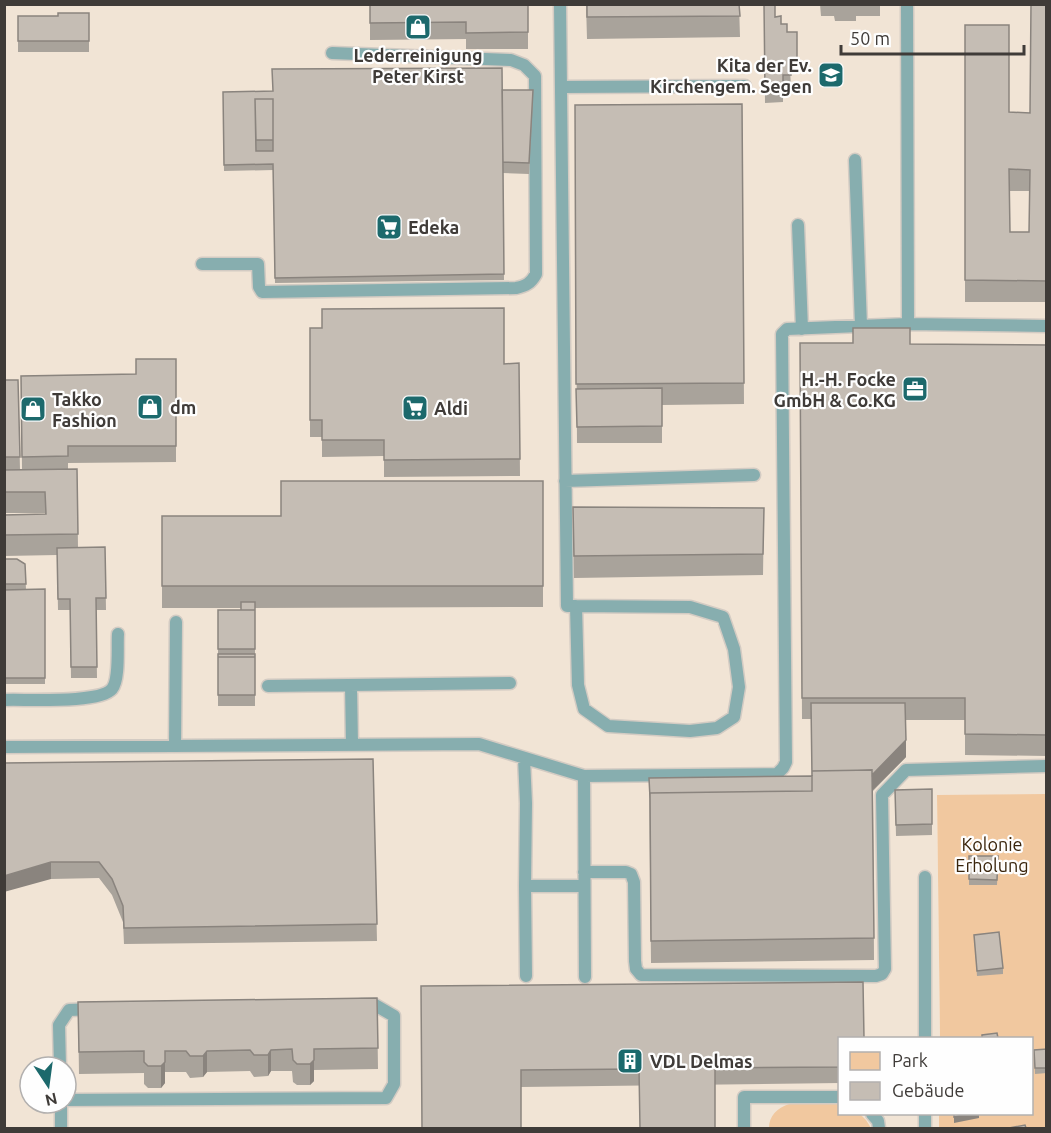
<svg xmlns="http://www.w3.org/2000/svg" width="1051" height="1133" viewBox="0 0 1051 1133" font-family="Ubuntu,sans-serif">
<rect width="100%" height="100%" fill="#f8efe6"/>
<path fill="#f1e4d5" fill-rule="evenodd" d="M5 5H1046V794L937 796 940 1038H840V1114H939V1128H5ZM30 1067H66V1103H30Z"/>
<path fill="#f1c89f" d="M1046 794V1128H939V1114H1032V1038H940L937 795Z
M789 1104H839L840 1114H860L866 1120 871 1128H769C769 1116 777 1108 789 1104Z"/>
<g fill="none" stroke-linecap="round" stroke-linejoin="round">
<g stroke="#d3cbc3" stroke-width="15">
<path id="lane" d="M560 4 567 606H576L690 607 723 617 734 649 739 687 734 717 717 728 690 731 608 726 584 709 578 685 576 606
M907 4 908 324 1046 326
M562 87 745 86
M855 160 861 326
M798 225 802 329
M202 264H258L259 287 262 292 516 288C526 286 531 283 536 274L535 76 524 65 511 60 332 53
M565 481 754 475
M351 685 352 745
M268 686 510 683
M4 700C25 699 99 704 112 689 120 679 117 647 118 634
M175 746 176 622
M4 747 479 744 584 776
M524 758 526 803 525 886
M584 872H626L631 874 634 882 635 961 636 969 641 975 876 976 882 974 885 969 882 795 906 770 1046 766
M526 976 525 886H584
M585 977 584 776 777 774 783 768 786 762 782 334 787 329 908 324
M925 1038V877
M60 1067 59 1025 69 1010 95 1009
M66 1100 386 1098 394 1084V1016L375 1005H361
M61 1103V1128
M872 1114 878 1121 879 1128
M744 1128V1097H840
M925 1128V1114"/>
</g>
<use href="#lane" stroke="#87aeaf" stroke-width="12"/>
</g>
<path fill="#a9a39b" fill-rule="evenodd" d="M370 4H528V49H466V39L370 40Z
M586 4H739L740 37 587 39Z
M764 4 775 17 787 32H797V71L790 70 791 87H783V102L765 103Z
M820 4H880V16H856V21H835L834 16H821Z
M1047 4V302H965V25L1009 112 1030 113ZM1009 191H1030L1029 232H1010Z
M89 13V52H18V16H58Z
M223 98 503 134 533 101 529 174 503 173 504 280 275 283 273 170 224 171Z
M742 104 744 404 662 405V443H577L575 105Z
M310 328 504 364 519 363 520 476 384 477V456L322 457V437H310Z
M800 343 1047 345V756L965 755V720H905L906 757 873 791 874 960 651 963 649 778 812 776 811 719H802Z
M176 359V462L68 463V469H77L78 548 105 547 106 610H96L97 678H71L70 610H58L57 555 4 556V515L45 514V513H4V380H18L20 470H22L21 376 136 374Z
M543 481V607L255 608V706H218V610H241V608H162V516H281Z
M573 507 764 508 763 575 574 578Z
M4 559 25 564 26 590 45 589V684H4Z
M373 759 377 941 124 944 123 922 112 895 99 878 51 879 4 763Z
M932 789V835L896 836 895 790Z
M969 856H998L997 885H969Z
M974 935 1003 968V974L977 976Z
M421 986 840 1038V1083L521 1087Z
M377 998 378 1069 314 1070V1081L310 1085H297L293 1082 292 1071H271L268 1076 254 1077 250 1071 207 1072 203 1077 190 1078 186 1072H165V1083L161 1088H148L144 1084V1073L79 1074 78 1002Z
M1047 1049V1073L1035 1074 1034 1050Z"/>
<path fill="#8a847e" d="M906 740V757L872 791V775Z
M51 862V879L4 892V876Z
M271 1050V1071L268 1076V1055Z
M207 1051V1072L203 1077V1056Z
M314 1060V1081L310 1085V1064Z
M165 1062V1083L161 1088V1066Z
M971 1113H979V1118L954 1123V1117Z"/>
<path fill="#c5bdb4" stroke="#8a847e" stroke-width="1.5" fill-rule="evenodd" d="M370 4H528V32L466 33V22L370 23Z
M587 4H739L740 16 587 17Z
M764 4H775V17L781 16V24H787V32H797V59H790L791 75H783V91H765Z
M1031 4H1047V281L965 280V25H1009V112L1030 113ZM1009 169 1030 170 1029 232H1010Z
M58 13H89V41H18V16H58Z
M502 68 504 274 275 278 273 164 224 165 223 92 273 91 272 69ZM255 99H273V151H256Z
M502 90H533L529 163 503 162Z
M255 99H273V140H256Z
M742 104 744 383 576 384 575 105Z
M504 308V364L519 363 520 459 384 460V440H322V420H310V328H322V309Z
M853 328H910V344L1047 345V735L965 734V698H802L800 343H853Z
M136 359H176V446H68V456L22 457 21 376 136 374Z
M4 380H18L20 457H4Z
M662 388V426L577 427 576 389Z
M77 469 78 534 4 535V515L46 514 45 492H4V470Z
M281 481H543V586H162V516H281Z
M573 507 764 508 763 554 574 556Z
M105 547 106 598H96L97 667H71L70 599H58L57 548Z
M4 559H17L25 564 26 584H4Z
M45 589V678H4V590Z
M241 602H255V610H241Z
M218 610H255V649H218Z
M218 654H255V657H218Z
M218 657H255V695H218Z
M811 703H905L906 740 872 775V770L812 771V776Z
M373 759 377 924 124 928 123 906 112 879 99 862H51L4 876V763Z
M872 770 874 938 651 941 650 793 812 791V771Z
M812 776V791L650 793V798L649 778Z
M932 789V824L896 825 895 790Z
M969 856H998L997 880 969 879Z
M999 932 1003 968 977 971 974 935Z
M863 982 864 1038H840V1067L715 1068V1128H640L639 1069 521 1070V1128H422L421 986Z
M377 998 378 1048 314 1049V1060L310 1064H297L293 1060 292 1049 271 1050 268 1055H254L250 1050 207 1051 203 1056H190L186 1051H165V1062L161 1066H148L144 1062V1051L79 1052 78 1002Z
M997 1033 998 1038H982V1035Z
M1047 1049V1068H1035L1034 1050Z
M954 1113H971L954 1117Z
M1025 1125 1026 1128H1009Z"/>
<defs>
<g id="shop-square" transform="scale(1.35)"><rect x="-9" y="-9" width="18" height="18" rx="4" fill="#1c696c" stroke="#fefefe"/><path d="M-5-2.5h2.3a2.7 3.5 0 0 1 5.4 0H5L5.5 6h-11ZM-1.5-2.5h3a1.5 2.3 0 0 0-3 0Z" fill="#fff"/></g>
<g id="school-square" transform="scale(1.35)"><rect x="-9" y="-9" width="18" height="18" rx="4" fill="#1c696c" stroke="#fefefe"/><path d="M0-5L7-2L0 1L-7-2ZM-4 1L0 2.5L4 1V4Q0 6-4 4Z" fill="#fff"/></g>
<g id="supermarket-square" transform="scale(1.35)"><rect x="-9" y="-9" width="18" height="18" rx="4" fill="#1c696c" stroke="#fefefe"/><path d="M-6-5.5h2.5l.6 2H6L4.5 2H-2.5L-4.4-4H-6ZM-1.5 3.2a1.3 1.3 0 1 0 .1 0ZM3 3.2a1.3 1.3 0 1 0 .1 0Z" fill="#fff"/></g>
<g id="office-square" transform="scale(1.35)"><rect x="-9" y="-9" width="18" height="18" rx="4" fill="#1c696c" stroke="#fefefe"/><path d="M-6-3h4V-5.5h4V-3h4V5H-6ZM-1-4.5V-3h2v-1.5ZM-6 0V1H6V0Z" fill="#fff"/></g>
<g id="building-square" transform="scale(1.35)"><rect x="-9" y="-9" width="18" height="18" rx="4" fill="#1c696c" stroke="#fefefe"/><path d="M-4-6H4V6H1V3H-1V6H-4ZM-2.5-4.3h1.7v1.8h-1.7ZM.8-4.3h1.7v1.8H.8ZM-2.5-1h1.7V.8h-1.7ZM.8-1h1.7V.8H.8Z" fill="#fff"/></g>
</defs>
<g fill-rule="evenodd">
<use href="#shop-square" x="418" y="27"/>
<use href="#school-square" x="831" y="75"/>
<use href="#supermarket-square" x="389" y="227"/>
<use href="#office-square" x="915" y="389"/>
<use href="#shop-square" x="150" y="407"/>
<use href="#supermarket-square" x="415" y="408"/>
<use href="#shop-square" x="33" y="409"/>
<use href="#building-square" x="630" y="1061"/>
</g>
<g text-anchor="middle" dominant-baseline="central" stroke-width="4.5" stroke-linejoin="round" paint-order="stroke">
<g font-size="18" font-weight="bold" fill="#3f3b38" stroke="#fefefe" text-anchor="start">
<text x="418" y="55" text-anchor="middle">Lederreinigung<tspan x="418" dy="21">Peter Kirst</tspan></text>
<text x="812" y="65" text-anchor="end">Kita der Ev.<tspan x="812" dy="21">Kirchengem. Segen</tspan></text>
<text x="408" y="227">Edeka</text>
<text x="896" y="379" text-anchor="end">H.-H. Focke<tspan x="896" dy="21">GmbH &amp; Co.KG</tspan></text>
<text x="52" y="399">Takko<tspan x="52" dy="21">Fashion</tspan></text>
<text x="170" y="407">dm</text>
<text x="434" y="408">Aldi</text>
<text x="650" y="1061">VDL Delmas</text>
</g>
<g font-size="18" fill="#3a250c" stroke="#fefefe">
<text x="992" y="844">Kolonie<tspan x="992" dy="21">Erholung</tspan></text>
</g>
</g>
<rect width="1051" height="1133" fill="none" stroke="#3f3b38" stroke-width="12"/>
<rect x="838" y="1037" width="195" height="78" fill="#fefefe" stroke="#b2b0af" stroke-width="1.5"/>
<rect x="850" y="1052" width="30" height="18" fill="#f1c89f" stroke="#b2b0af" stroke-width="1.5"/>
<text x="892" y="1067" font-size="18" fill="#3f3b38">Park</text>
<rect x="850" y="1082" width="30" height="18" fill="#c5bdb4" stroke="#b2b0af" stroke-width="1.5"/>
<text x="892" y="1097" font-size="18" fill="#3f3b38">Gebäude</text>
<g transform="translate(48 1085) rotate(167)"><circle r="28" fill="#fefefe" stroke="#b2b0af" stroke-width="1.5"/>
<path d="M0-4.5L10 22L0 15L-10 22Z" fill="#1c696c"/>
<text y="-9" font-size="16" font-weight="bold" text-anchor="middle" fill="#3f3b38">N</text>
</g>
<path d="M841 45v9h183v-9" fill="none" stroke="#3f3b38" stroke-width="3"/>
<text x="850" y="45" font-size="18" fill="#3f3b38" stroke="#fefefe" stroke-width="4.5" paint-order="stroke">50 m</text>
</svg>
